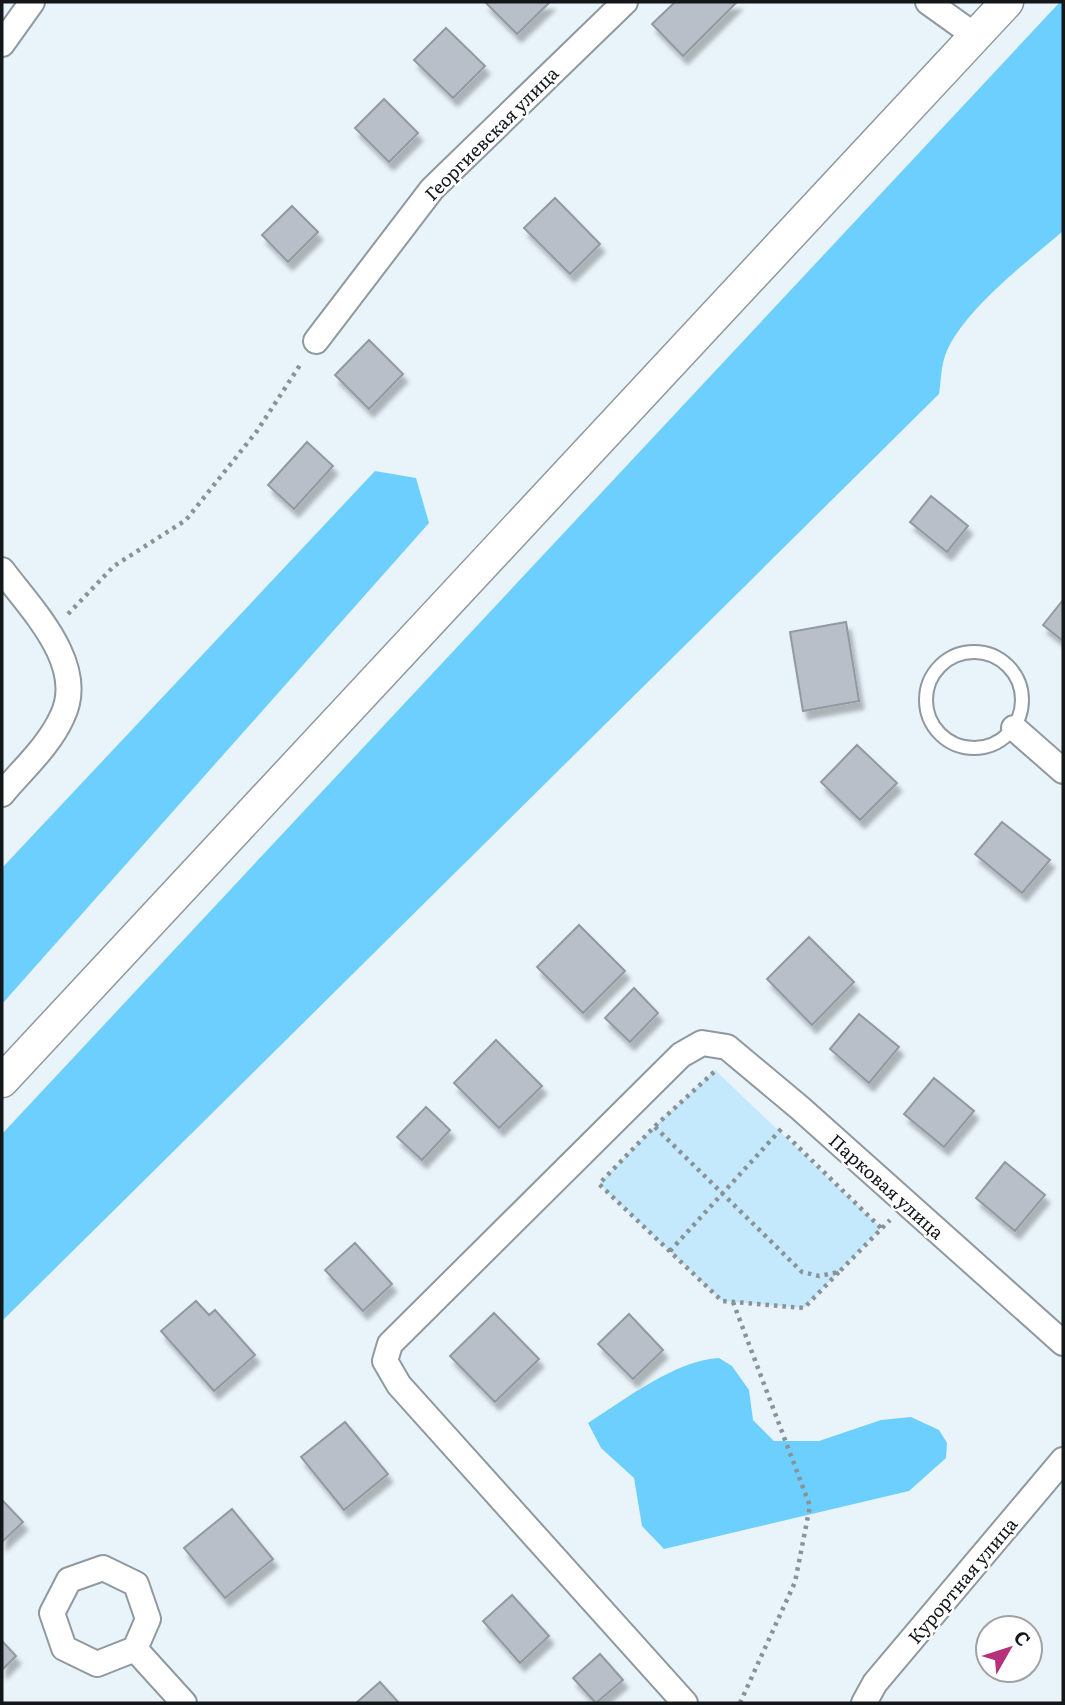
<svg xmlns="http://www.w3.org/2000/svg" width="1065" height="1705" viewBox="0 0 1065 1705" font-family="Literata,serif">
<defs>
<filter id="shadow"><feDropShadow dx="4.5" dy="8" stdDeviation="2" flood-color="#0004"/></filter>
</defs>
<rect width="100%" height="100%" fill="#e9f4fa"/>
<path fill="#c4e8fc" d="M715 1070 881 1228 804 1308 722 1301 599 1184 654 1127Z"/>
<path fill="#6dcffe" d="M1060 2H1063V231C1028 261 960 313 945 356 941 367 941 382 939 394L2 1321V1134Z
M375 471 416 478 429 523 2 1004V868Z
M719 1358 732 1366 749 1390 753 1420 774 1441H819L881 1420 911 1417 939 1430 947 1443 946 1458 909 1491 664 1549 642 1526 634 1478 601 1448 588 1423C624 1400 676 1360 719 1358Z"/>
<path fill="#b8bfc8" stroke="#9399a1" stroke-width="2" filter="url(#shadow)" d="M485 2H550L517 34Z
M675 2H737L683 56 652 24Z
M446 28 485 66 453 98 414 60Z
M384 99 418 133 389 162 355 128Z
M555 198 600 244 570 274 524 228Z
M292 206 318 232 288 262 262 235Z
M369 340 403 374 369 409 335 375Z
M307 442 333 466 294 509 268 485Z
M931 496 968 526 947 552 910 522Z
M1063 600V641L1043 625Z
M846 622 859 701 803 711 790 632Z
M857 745 897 783 860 820 821 782Z
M1002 822 1050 860 1022 893 975 854Z
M579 925 625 971 583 1013 537 967Z
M809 937 854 982 812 1025 767 979Z
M634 988 658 1013 630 1042 605 1018Z
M859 1014 899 1047 869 1083 830 1049Z
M496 1040 542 1086 499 1128 454 1083Z
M934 1078 974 1111 944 1147 904 1114Z
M426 1107 450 1130 422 1160 397 1137Z
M1005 1162 1045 1195 1015 1231 976 1198Z
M355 1243 392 1284 363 1311 325 1270Z
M196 1301 209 1315 215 1310 255 1355 214 1391 161 1331Z
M494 1313 539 1359 495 1402 450 1356Z
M629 1314 663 1350 633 1379 598 1344Z
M345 1422 388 1474 344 1510 301 1457Z
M2 1500 23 1522 2 1542Z
M232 1509 273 1559 225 1598 184 1548Z
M512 1595 549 1636 520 1663 483 1621Z
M2 1641 16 1656 2 1670Z
M600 1654 623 1680 596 1703 573 1678Z
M380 1682 399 1703H356Z"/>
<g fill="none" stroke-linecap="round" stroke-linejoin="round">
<g stroke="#8f999f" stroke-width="16">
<path id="service" d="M926 700a48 48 0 1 1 96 0a48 48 0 1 1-96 0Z"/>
</g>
<g stroke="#8f999f" stroke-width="28">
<path id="minor" d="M928 2 974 35
M2 44 32 2
M316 341 432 189 625 2
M2 570C31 609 88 665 62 717 49 746 22 770 2 794
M1014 728 1063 771
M103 1568 136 1584 148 1619 135 1649 97 1664 64 1648 52 1613 69 1580Z
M135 1649 184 1703
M685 1703 399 1385 385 1361 390 1344 681 1055 702 1043 727 1047 800 1108 1063 1343
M864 1703 875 1683 1063 1460"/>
</g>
<g stroke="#8f999f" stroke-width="35">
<path id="tertiary" d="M2 1081 1007 2"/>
</g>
<path stroke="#8a9296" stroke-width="4.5" stroke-dasharray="3.5 5" stroke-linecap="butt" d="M68 614 114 566 186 520 257 431 302 362
M714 1072 654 1127 599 1184 722 1301 804 1308 839 1272
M655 1127 802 1272 819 1276 839 1272 890 1220
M787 1136 881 1228
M670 1251 783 1127
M733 1302 810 1506 795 1582 740 1703"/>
<use href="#service" stroke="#fff" stroke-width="12"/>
<use href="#minor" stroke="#fff" stroke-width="24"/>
<use href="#tertiary" stroke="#fff" stroke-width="32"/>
</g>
<g text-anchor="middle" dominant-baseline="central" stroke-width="5" stroke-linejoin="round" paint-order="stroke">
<g font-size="18" fill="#131719" stroke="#fff">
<text transform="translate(491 133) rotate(-45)">Георгиевская улица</text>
<text transform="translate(887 1186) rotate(42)">Парковая улица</text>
<text transform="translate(962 1580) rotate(-50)">Курортная улица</text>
</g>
</g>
<rect width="1065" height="1705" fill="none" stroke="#131719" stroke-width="7"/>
<g transform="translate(1009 1649) rotate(51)"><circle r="33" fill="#ffffff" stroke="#a1a2a3" stroke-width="2"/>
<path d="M0-5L12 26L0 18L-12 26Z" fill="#b5327b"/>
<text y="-10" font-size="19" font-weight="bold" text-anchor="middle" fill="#131719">С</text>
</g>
</svg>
